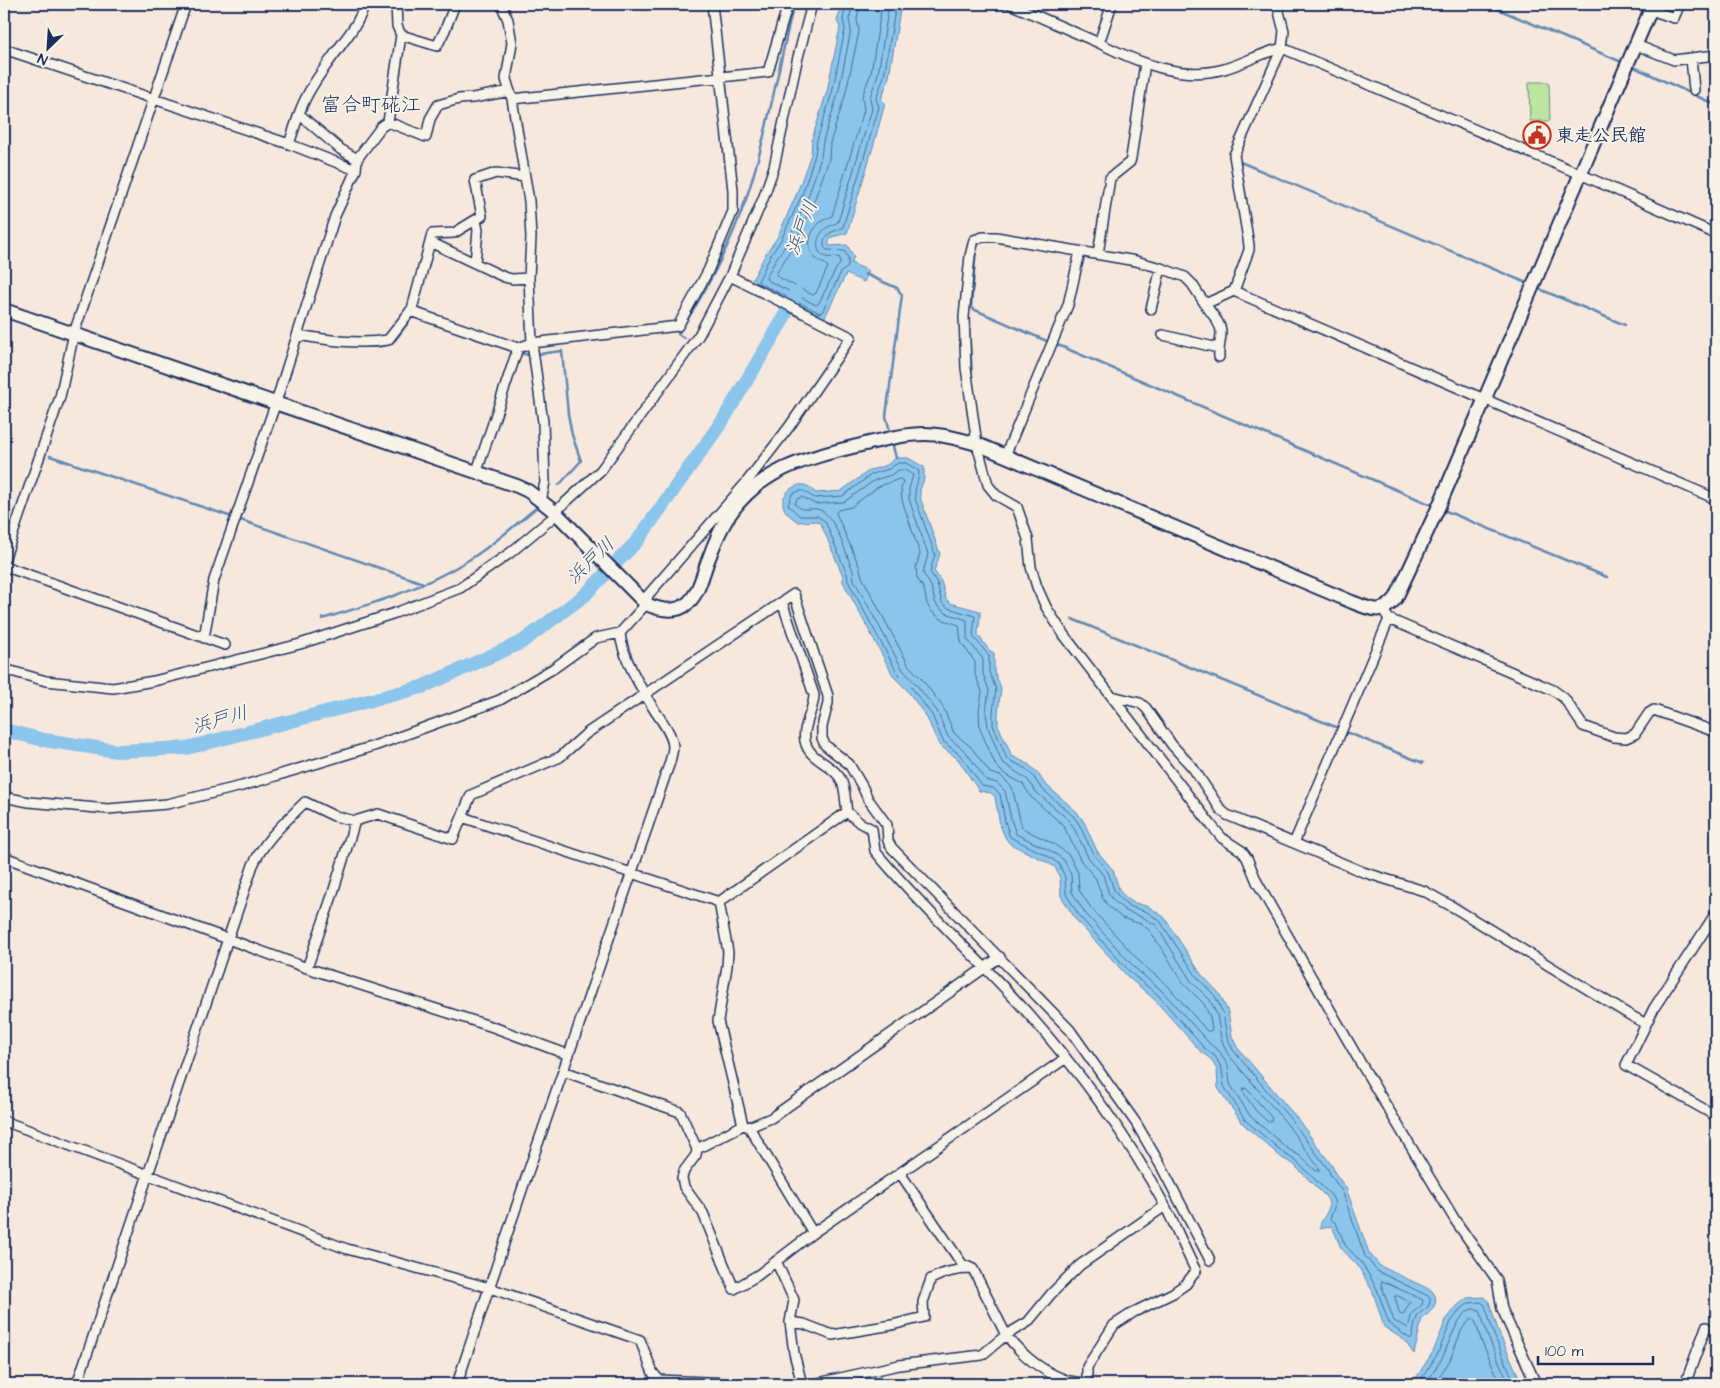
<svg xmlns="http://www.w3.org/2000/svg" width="1720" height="1388" viewBox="0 0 1720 1388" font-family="'Architects Daughter','Klee One',sans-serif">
<rect width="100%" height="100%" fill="#f7e8de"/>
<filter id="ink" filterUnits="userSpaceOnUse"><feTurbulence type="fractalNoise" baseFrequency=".02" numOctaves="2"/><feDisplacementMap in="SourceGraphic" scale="10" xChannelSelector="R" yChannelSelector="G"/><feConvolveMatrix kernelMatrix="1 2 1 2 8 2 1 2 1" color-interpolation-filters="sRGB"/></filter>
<g filter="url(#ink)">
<path fill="#bbe5a1" stroke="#6b8a80" d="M1529 82H1549L1550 121H1530Z"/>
<path fill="#8bc5eb" stroke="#5e89b3" d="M842 4H901L889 77 881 100 885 103 873 147 847 233 832 237 829 241V246L847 245 854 257 851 263 869 271 864 282 846 274 823 321 750 284 766 253 777 238 797 193 811 154 812 139 827 91 840 27 837 21Z
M896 458H908L924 467V479L920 490V497L940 554 934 571 941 581 946 599 950 603 980 611C981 619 978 627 978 635L989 650 994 653V671L1001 688 998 713V725L1012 756 1028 764 1038 773 1044 783 1077 812 1084 822 1097 851 1113 870 1119 889 1122 894 1132 902 1149 907 1164 917 1201 974 1219 993 1228 1012 1232 1036 1237 1047 1296 1117 1333 1167 1335 1173 1346 1188 1369 1253 1380 1266 1431 1290C1442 1301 1432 1311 1422 1319L1414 1354 1404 1340 1384 1327 1373 1292 1358 1266 1341 1248 1332 1226 1320 1229C1320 1216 1335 1210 1326 1197L1293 1164 1282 1158 1242 1123 1218 1088 1217 1070 1211 1059 1201 1052 1154 999 1129 978 1076 920 1061 896 1060 878 1055 867 1045 861 1010 844C999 832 998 812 995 797L991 793 979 791 958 759 939 745 927 718 907 690 894 677 843 582V576L821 524 816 521 798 522C793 518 786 514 784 508 778 497 795 480 807 486 810 487 813 491 816 493L841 491 870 470 887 465Z
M1485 1297 1489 1302 1499 1333 1519 1377 1520 1384H1412L1433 1352 1446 1320 1457 1306 1467 1298Z"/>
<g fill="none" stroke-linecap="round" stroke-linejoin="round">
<path stroke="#486b96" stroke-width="1" d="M846 4 843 20 845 29 832 93 817 140 815 155 802 195 781 240 771 255 758 281 759 283 820 313 822 312 841 272 848 267V257L844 251 827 250 824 247V240L830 233 843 227 879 107 876 99 884 76 896 4
M853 4 849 19 851 30 838 94 823 141 821 157 808 197 787 243 776 259 766 278 767 280 816 305 819 303 836 269 840 264V259L839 257C835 257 830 258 826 257 814 253 816 237 824 230 828 226 833 225 838 222L872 109 870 97 878 74 889 4
M860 4 857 19 859 32 845 96 830 143 829 159 814 201 793 246 776 274 778 277 813 295 816 293 828 267C825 263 819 262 815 258 805 247 810 230 821 222 824 219 829 218 832 216L864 110 862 96 871 73 882 4
M898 463H906L919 471C919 481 914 488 915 498L935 554 930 572 937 583 942 603 948 608 975 616 973 636 989 656V672L996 689 993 712V725L1007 759 1025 768 1033 776 1040 787 1073 816 1079 824 1093 854 1108 872 1114 890 1119 897 1129 906 1147 912 1160 921 1197 977 1215 996 1223 1013 1227 1037 1233 1050 1292 1121 1328 1169 1331 1176 1342 1191 1365 1256 1377 1271 1430 1297C1431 1311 1422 1308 1417 1317 1414 1324 1414 1332 1412 1338H1409L1389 1324 1377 1289 1362 1263 1345 1245 1336 1223 1330 1219C1333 1209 1338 1204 1330 1194L1296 1161 1285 1154 1245 1120 1224 1086 1222 1069 1215 1056 1204 1048 1158 995 1132 974 1080 917 1066 894 1065 877 1059 864 1048 856 1010 837 1005 821 1000 794 993 788 982 786 961 756 943 741 932 715 911 687 898 674 848 581 847 574 825 521 817 516H800L788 505 792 494C806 487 804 493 815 498L843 496 872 474 889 469Z
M899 470H905L913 475 909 489V499L928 554 923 573 931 586 935 602 938 607 946 613 967 620V639L983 659V674L989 690 986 712 988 727 1002 762 1028 780 1036 792 1069 820 1074 828 1088 857 1103 875 1109 894 1114 901 1126 911 1144 918 1156 925 1191 981 1210 1000 1217 1015 1221 1038 1227 1053 1287 1124 1319 1168V1171H1316L1300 1156 1288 1149 1250 1116 1230 1084 1228 1066 1220 1052 1209 1043 1162 991 1136 969 1085 913 1072 892 1071 875 1064 860 1051 851 1016 834 1011 819 1005 791 997 783 986 780 966 752 948 737 937 711 915 683 903 670 854 580 853 571C847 556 835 515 820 510 809 506 805 514 795 504L797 499 802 497 815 504 844 502 875 480 891 475Z
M900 479 903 481 901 489 902 500 920 554 916 567 917 578 924 589 927 604 931 611 941 619 959 625 961 642 975 662V675L982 691 979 711 980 729 996 766 1003 773 1023 784 1031 797 1063 825 1081 861 1096 879 1102 897 1108 906 1122 918 1141 924 1150 931 1185 985 1204 1004 1210 1017 1212 1029 1211 1031H1207L1168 986 1142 964 1091 908 1079 890 1078 873 1069 855 1054 844 1022 828 1012 787 1001 776 990 773 971 747 954 733 943 707 921 678 909 666 862 577 860 568 836 513 838 510 851 507 878 487Z
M1244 1088 1247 1089 1272 1118 1271 1121 1268 1122 1256 1111 1243 1092Z
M1382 1281 1423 1300 1422 1305 1412 1313 1408 1328 1394 1321 1381 1284Z
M1395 1296H1398L1410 1302 1403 1315 1400 1314Z
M1418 1384 1437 1355 1451 1322 1460 1310 1469 1303 1481 1302 1485 1305 1494 1335 1515 1384
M1425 1384C1431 1376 1437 1367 1442 1358 1449 1346 1460 1301 1480 1310L1488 1337 1509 1384
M1434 1384 1450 1360 1462 1329 1472 1318 1475 1320 1481 1340 1501 1384"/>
<path stroke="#5e89b3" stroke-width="2.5" d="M1486 4 1624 63
M1044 10 1046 4
M1632 66 1716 105
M1238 161 1529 284
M865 274 897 288 902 295 886 416 891 435
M1537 288 1625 325
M973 309 1049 342
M684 338 678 334C706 292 729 247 746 199 767 136 778 68 794 4
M304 341 329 344
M1058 345 1434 506
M357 346C399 349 390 344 414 315
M518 352 528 355
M538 354 562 351 568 414 572 435 581 461 559 485
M972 377 968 312 971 307 976 249
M892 442 896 458
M50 456 232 517
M1441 509 1607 577
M238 519 423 583
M322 619C372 604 422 589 467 561 492 546 514 526 537 507
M1072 619 1338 728
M1346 732 1423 763"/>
<path stroke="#8bc5eb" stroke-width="14" d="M4 730 44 740 117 751 187 748 422 687 522 642 585 595 638 540 723 420 781 323 796 293"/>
<g stroke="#1b2f5e" stroke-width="12">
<path id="street" d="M396 4 397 26 401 35
M501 4 508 20 512 43 506 79 512 99 529 201 531 237 529 278 532 343 543 422 545 482 541 501
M1010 4 1099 43
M1112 4 1099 43C1137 62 1182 81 1224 69 1244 63 1262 53 1282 48L1580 174 1716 234
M1277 4 1284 31 1282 48 1234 155 1249 245V250L1234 291 1205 304 1192 284 1185 277 1161 268 1136 261 996 237H983L974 240 970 256 964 317 966 368 977 444 988 485 996 495 1017 507 1028 539 1031 567 1037 587 1046 607 1064 635 1212 826 1222 838 1242 851 1247 858 1257 882 1360 1062 1455 1220 1497 1280 1502 1309 1536 1384
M1651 10 1674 18 1680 4
M1636 45 1674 60 1716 55
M4 49 289 144 356 170
M1691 58 1694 90
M512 99 768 72 788 4
M388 122 401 35 437 46 445 30 455 4
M289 144 299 114
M357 159 340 149 299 114C308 87 328 64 344 41 354 28 360 19 365 4
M430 242 432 234 454 233 482 216 475 180 496 173 525 177
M1098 254 1110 178 1130 162 1131 158 1145 63
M475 263 478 230 476 221
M1234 291 1716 499
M1205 304C1210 312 1222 324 1221 333 1221 341 1218 348 1219 357
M1151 309 1161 268
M410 311 518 348
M298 335C327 340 358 345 388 340L412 309 430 242 504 277 512 279 529 278
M1163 335 1218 348
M1005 456 1068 305 1080 252
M477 471 518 348 532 343 678 326 708 271 733 211V190L712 4
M555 512 601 470 699 335 730 276 763 199 774 167 797 61 812 4
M4 560 60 397 74 333 186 4
M4 566 225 645
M782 602 814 695C814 710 802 726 805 741 809 760 831 763 840 778 846 787 845 802 847 812L860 823 872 829 875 851C921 907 975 955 1024 1009 1077 1068 1127 1135 1165 1206 1176 1227 1185 1250 1196 1271L1186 1284 1173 1293 1134 1312 1114 1325 1087 1367V1384
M1383 610 1389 619 1553 690 1564 698 1583 726 1614 737 1626 738 1635 734 1649 713 1654 710 1716 732
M204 638 214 580 276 402 335 216 356 170 357 159 381 127 388 122 426 137 430 119 438 105 459 99 473 98 510 91
M4 669 46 681 113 688 154 681 300 644 395 613 460 588 510 553 557 514
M1112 696 1140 703 1146 708 1172 745 1193 768 1221 810 1227 815 1363 872 1424 891 1453 907 1628 1014 1646 1024
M4 797 29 802 108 809 167 804 242 786 374 746 500 700 554 668 596 638 620 633
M462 817 719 902
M1294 843 1389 619
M4 857 307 968 493 1027 569 1055
M719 902 728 952 727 966 718 1021 743 1125 749 1127 813 1233
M719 902 847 812
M1716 913 1654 1008 1626 1065 1716 1116
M307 968 332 896 355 821
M563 1071 680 1112 697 1149 696 1155 684 1171 682 1178 684 1187 703 1213 734 1289 758 1275 813 1233 1066 1058
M4 1121 347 1249 490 1288 640 1340 653 1373 659 1380 753 1384
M749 1127 771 1118 1000 957
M697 1149 743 1125
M900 1173 962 1264 973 1269 1006 1335C1022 1355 1044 1373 1069 1381 1075 1382 1082 1383 1088 1384
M776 1261 794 1300 790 1322 794 1353 802 1384
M790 1322 804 1324 832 1335 892 1325 924 1317 923 1302 931 1279C944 1272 955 1269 971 1269
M77 1384 253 865C265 839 285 822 305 802L334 816 355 821 378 814 453 839 471 795 560 757 587 733 794 594 828 696V703L822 727V738L825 745 849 764 862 786 868 799 887 825 888 841 892 848 1070 1030 1136 1123 1161 1166 1210 1260
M457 1384 526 1178 670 762C671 757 673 751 673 746 672 734 662 721 655 711 642 690 622 657 620 633L646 604 648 595 745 484 789 427 851 337 730 276
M813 1384 899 1365 982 1355 1006 1335 1028 1322 1051 1294 1080 1265 1165 1206
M1685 1384 1706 1327"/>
</g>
<g stroke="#1b2f5e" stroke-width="16">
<path id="secondary" d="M4 310 517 486 528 491 555 512 646 604C660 610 676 614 688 603 700 592 703 572 709 558 714 544 720 530 728 517 760 468 808 458 861 445 882 440 903 434 925 434 942 434 960 439 977 444L1352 602C1370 609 1382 616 1396 598L1439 506 1653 4"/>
</g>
<use href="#street" stroke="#f7f3e8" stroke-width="9"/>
<use href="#secondary" stroke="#f7f3e8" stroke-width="12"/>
</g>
</g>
<defs>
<g id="civic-ring" transform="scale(1.4375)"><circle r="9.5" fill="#f7f3e8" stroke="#c8321e" stroke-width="1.5"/><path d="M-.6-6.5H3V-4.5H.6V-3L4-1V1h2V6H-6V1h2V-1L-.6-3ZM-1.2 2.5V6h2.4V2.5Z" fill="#c8321e"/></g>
</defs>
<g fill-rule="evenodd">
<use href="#civic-ring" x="1537" y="135"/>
</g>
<g text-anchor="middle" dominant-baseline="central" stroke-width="4" stroke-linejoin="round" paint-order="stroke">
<g font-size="18" font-weight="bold" fill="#1b2f5e" stroke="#f7f3e8" text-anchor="start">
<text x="1556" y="135">東走公民館</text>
</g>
<g font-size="19" font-style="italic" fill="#375481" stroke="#f7f3e8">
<text transform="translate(802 228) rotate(-69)">浜戸川</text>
<text transform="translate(591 561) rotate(-44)">浜戸川</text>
<text transform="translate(220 720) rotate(-15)">浜戸川</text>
</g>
<g font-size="20" fill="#1b2f5e" stroke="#f7f3e8">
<text x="371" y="105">富合町硴江</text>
</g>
</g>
<rect width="1720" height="1388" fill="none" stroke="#f7f3e8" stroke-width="20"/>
<rect x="10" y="10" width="1700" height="1368" fill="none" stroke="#1b2f5e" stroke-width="2" filter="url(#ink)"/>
<g transform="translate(48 48) rotate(205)" stroke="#f7f3e8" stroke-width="4" paint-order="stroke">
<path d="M0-4L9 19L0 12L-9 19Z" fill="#1b2f5e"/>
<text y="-8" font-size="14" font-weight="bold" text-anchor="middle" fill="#1b2f5e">N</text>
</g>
<path d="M1538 1356v8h115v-8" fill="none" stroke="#1b2f5e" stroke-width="2.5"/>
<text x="1545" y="1356" font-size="15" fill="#1b2f5e" stroke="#f7f3e8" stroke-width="4" paint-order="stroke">100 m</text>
</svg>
